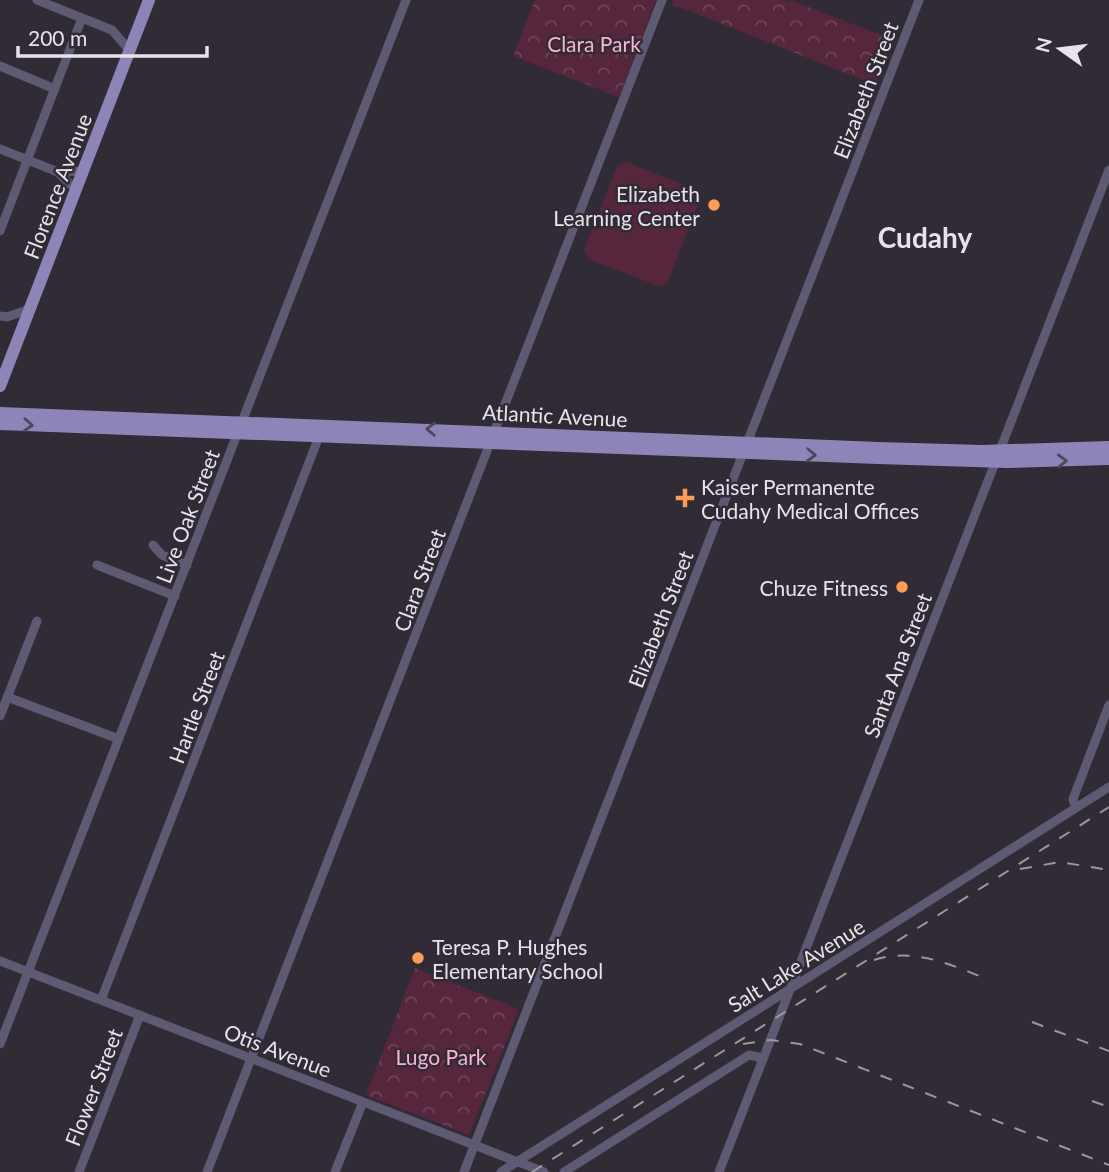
<svg xmlns="http://www.w3.org/2000/svg" width="1109" height="1172" viewBox="0 0 1109 1172" font-family="Lato,sans-serif">
<defs>
<pattern id="park-crowns" width="20" height="18" patternUnits="userSpaceOnUse" patternTransform="scale(1.75)"><rect width="20" height="18" fill="#56263c"/><path d="M2 6a3 3 0 1 1 6 0M12 15a3 3 0 1 1 6 0" fill="none" stroke="#6e4558"/></pattern>
</defs>
<rect width="100%" height="100%" fill="#312b35"/>
<path fill="#56263c" d="M626 162 695 189 700 199 668 282 658 286 588 259 584 250 617 166Z"/>
<path fill="url(#park-crowns)" d="M535 0H656L619 97 513 56Z
M674 0H782L789 3 790 0 894 40 876 85 672 4Z
M415 968 519 1009 469 1135 366 1095Z"/>
<g fill="none" stroke-linecap="round" stroke-linejoin="round">
<path stroke="#5e5a73" stroke-width="9" d="M37 0 112 30 130 51
M0 66 55 89
M0 149 58 172 76 190
M58 172 83 171
M0 231 82 18
M0 316 7 317 30 309
M153 545 162 555 187 565
M97 565 175 596
M7 697 119 739
M0 716 37 621
M1076 808 1073 799 1109 705
M0 961 544 1172
M101 1000 320 434
M0 1044 406 0
M79 1172 140 1015
M207 1172 662 0
M335 1172 363 1102
M464 1172 919 0
M501 1172 1109 787
M564 1172 749 1055 763 1058
M719 1172 1109 170"/>
<path stroke="#8d85b7" stroke-width="12" d="M0 386 149 0
M0 413 878 448 982 451 1109 447
M0 424 878 458 1007 462 1109 459"/>
<path stroke="#9c979f" stroke-width="2" stroke-dasharray="12 12" stroke-linecap="butt" d="M1020 869 1060 862 1109 870
M874 960C914 947 952 965 989 980
M1032 1022 1109 1051
M743 1044 771 1040 800 1044 1109 1165
M1092 1101 1109 1107
M532 1172 1109 807"/>
</g>
<defs><path id="oneway-chevron" d="M-2-3.5L2.5 0L-2 3.5" fill="none" stroke-width="1.6" stroke-linecap="round" stroke-linejoin="round" transform="scale(1.75)"/></defs>
<g stroke="#4d465c">
<use href="#oneway-chevron" transform="translate(28 425) rotate(3)"/>
<use href="#oneway-chevron" transform="translate(431 429) rotate(-178)"/>
<use href="#oneway-chevron" transform="translate(811 455) rotate(2)"/>
<use href="#oneway-chevron" transform="translate(1062 461) rotate(-1)"/>
</g>
<g fill="#fd9c56" stroke="#312b35" stroke-width="2.5">
<circle cx="714" cy="205" r="7"/>
<path d="M681.5 487.5h7v7h7v7h-7v7h-7v-7h-7v-7h7z"/>
<circle cx="902" cy="587" r="7"/>
<circle cx="418" cy="958" r="7"/>
</g>
<g text-anchor="middle" dominant-baseline="central" stroke-width="5" stroke-linejoin="round" paint-order="stroke">
<g font-size="21" fill="#fdb2d1" stroke="#312b35">
<text x="594" y="43">Clara Park</text>
<text x="441" y="1056">Lugo Park</text>
</g>
<g font-size="21" fill="#e7e3ea" stroke="#312b35">
<text transform="translate(865 90) rotate(-69)">Elizabeth Street</text>
<text transform="translate(57 186) rotate(-69)">Florence Avenue</text>
<text transform="translate(555 415) rotate(3)">Atlantic Avenue</text>
<text transform="translate(187 516) rotate(-69)">Live Oak Street</text>
<text transform="translate(419 580) rotate(-69)">Clara Street</text>
<text transform="translate(660 619) rotate(-69)">Elizabeth Street</text>
<text transform="translate(897 665) rotate(-69)">Santa Ana Street</text>
<text transform="translate(196 707) rotate(-69)">Hartle Street</text>
<text transform="translate(796 965) rotate(-32)">Salt Lake Avenue</text>
<text transform="translate(278 1050) rotate(21)">Otis Avenue</text>
<text transform="translate(93 1087) rotate(-69)">Flower Street</text>
</g>
<g font-size="21" fill="#e7e3ea" stroke="#312b35" text-anchor="end">
<text x="700" y="193">Elizabeth<tspan x="700" dy="24">Learning Center</tspan></text>
<text x="701" y="486" text-anchor="start">Kaiser Permanente<tspan x="701" dy="24">Cudahy Medical Offices</tspan></text>
<text x="888" y="587">Chuze Fitness</text>
<text x="432" y="946" text-anchor="start">Teresa P. Hughes<tspan x="432" dy="24">Elementary School</tspan></text>
</g>
<g font-size="28" font-weight="bold" fill="#e7e3ea" stroke="#312b35">
<text x="925" y="237">Cudahy</text>
</g>
</g>
<g transform="translate(1060 49) rotate(284)" stroke="#312b35" stroke-width="5" paint-order="stroke">
<path d="M0-5L12 26L0 18L-12 26Z" fill="#e7e3ea"/>
<text y="-10" font-size="19" font-weight="bold" text-anchor="middle" fill="#e7e3ea">N</text>
</g>
<path d="M18 46v10h189v-10" fill="none" stroke="#e7e3ea" stroke-width="3.5"/>
<text x="28" y="46" font-size="21" fill="#e7e3ea" stroke="#312b35" stroke-width="5" paint-order="stroke">200 m</text>
</svg>
